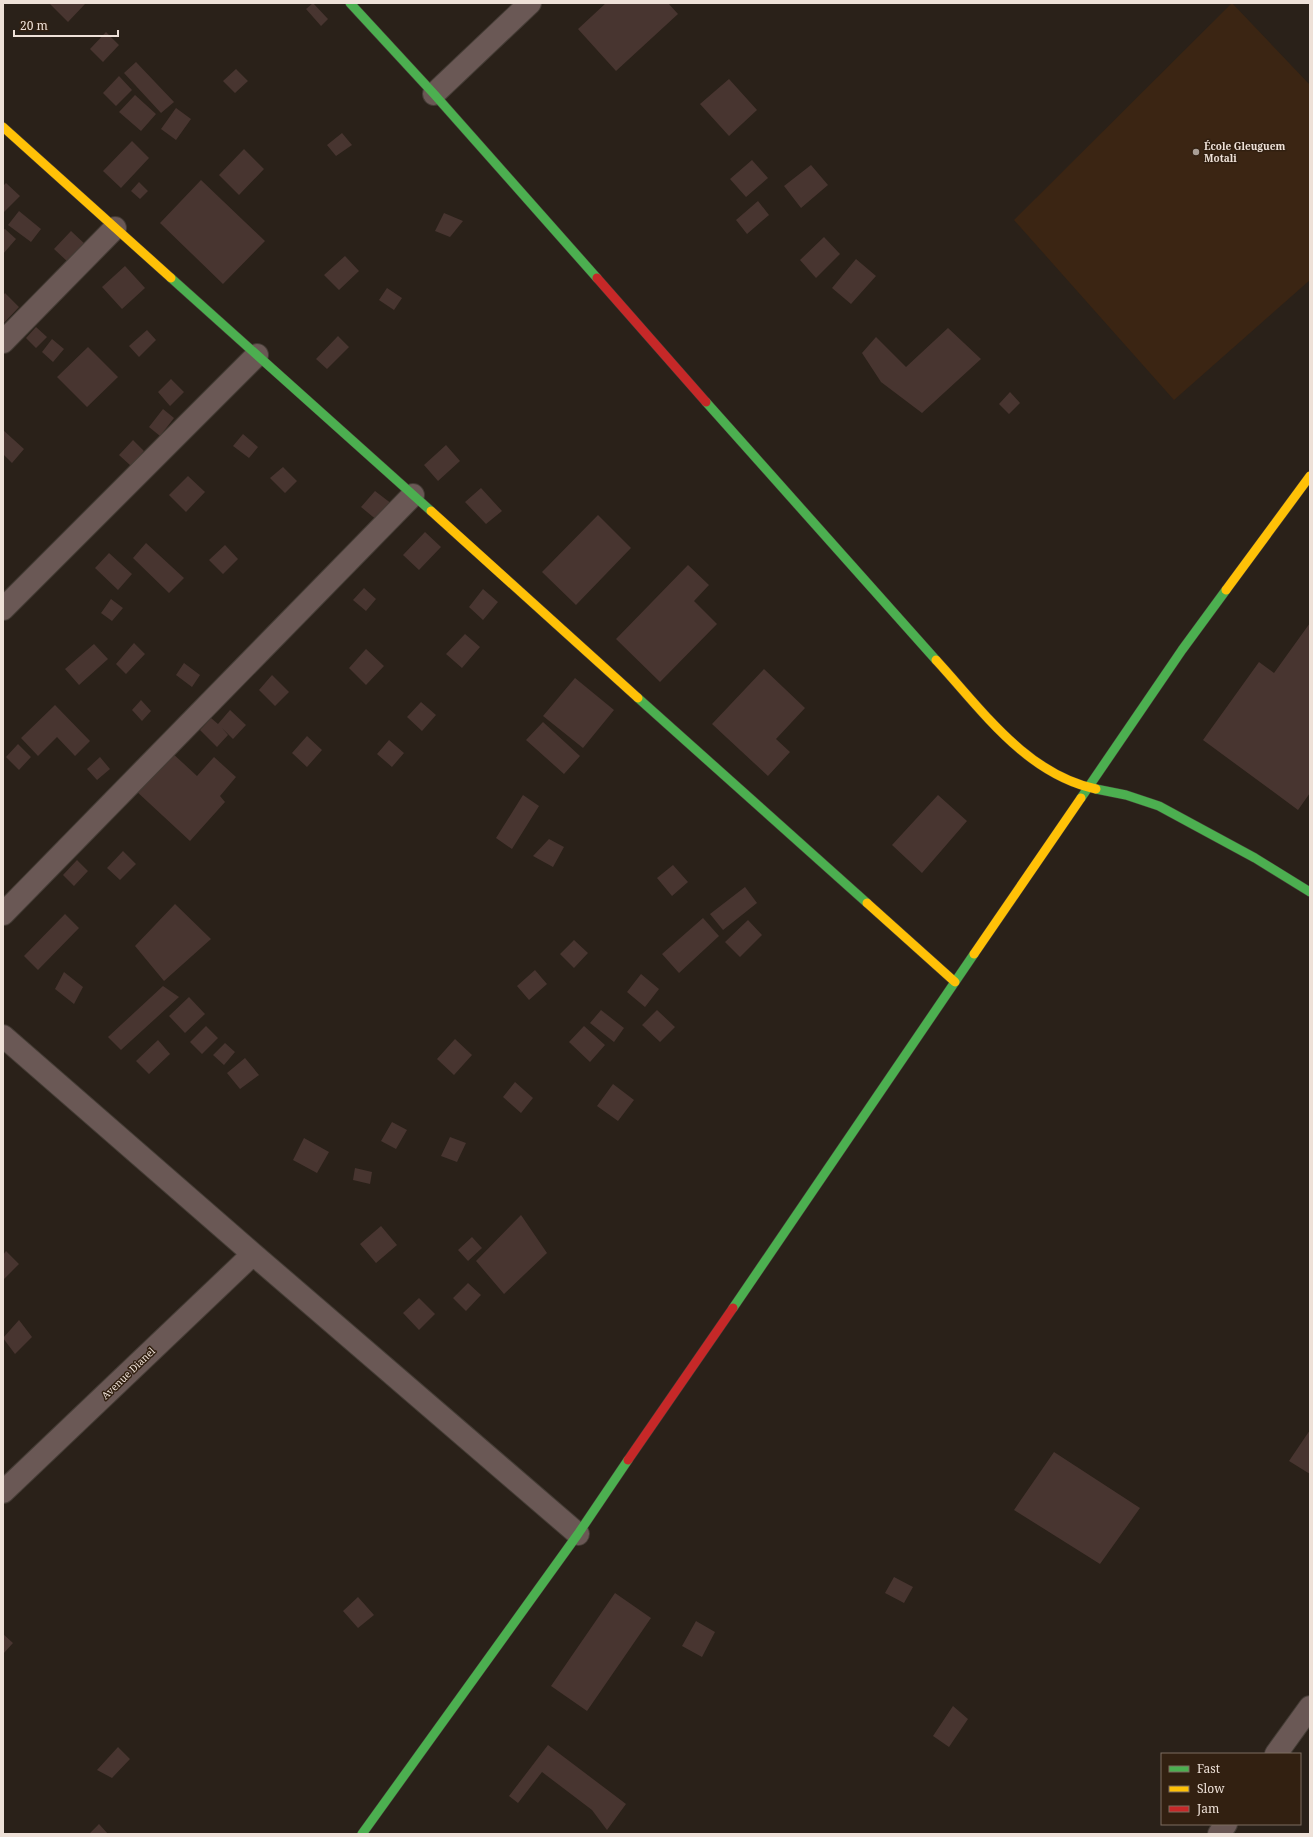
<svg xmlns="http://www.w3.org/2000/svg" width="1313" height="1837" viewBox="0 0 1313 1837" font-family="'Noto Serif',serif">
<rect width="100%" height="100%" fill="#2a2119"/>
<path fill="#3b2513" d="M1232 3 1310 85V280L1174 400 1014 220Z"/>
<path fill="#483530" d="M49 3H83L85 4 68 22Z
M313 3 328 19 321 26 306 9Z
M606 3H668L678 14 616 71 578 29Z
M106 32 119 45 103 62 90 49Z
M136 62 174 102 161 113 124 73Z
M236 69 248 81 235 93 223 81Z
M119 76 132 90 116 106 103 93Z
M729 79 757 110 729 136 700 104Z
M135 95 156 114 141 131 119 112Z
M176 108 191 119 176 140 161 129Z
M342 133 352 145 336 156 327 145Z
M132 141 149 158 121 188 103 171Z
M244 149 264 169 239 195 219 175Z
M752 160 768 178 746 197 730 179Z
M811 165 828 185 801 208 784 186Z
M201 180 265 241 223 284 160 223Z
M139 182 148 191 140 199 131 191Z
M6 183 20 196 3 213V186Z
M758 201 769 215 747 234 736 220Z
M19 211 41 229 31 242 8 225Z
M444 213 463 221 450 237 435 231Z
M5 229 16 239 3 254V230Z
M71 231 86 245 69 263 54 249Z
M824 237 840 254 816 278 800 260Z
M345 256 359 271 339 290 324 275Z
M856 259 876 276 851 304 832 288Z
M125 266 145 288 122 309 102 287Z
M387 288 402 298 394 310 379 300Z
M5 293 19 307 3 324V296Z
M36 327 47 337 36 348 26 338Z
M948 328 981 359 922 413 881 382 862 353 876 337 906 367Z
M147 330 156 340 139 357 129 346Z
M338 336 349 347 327 369 316 359Z
M52 339 64 349 53 362 42 352Z
M88 347 118 377 87 407 57 377Z
M171 379 184 392 170 406 158 392Z
M1010 392 1020 403 1009 414 999 404Z
M163 409 174 418 160 436 149 427Z
M3 430 24 449 12 463 3 454Z
M243 434 258 447 249 458 233 446Z
M133 440 144 451 131 466 119 455Z
M446 445 460 461 438 481 424 465Z
M283 467 297 481 285 493 270 478Z
M188 476 205 492 186 512 169 495Z
M481 488 502 511 486 524 465 502Z
M375 491 392 504 378 521 361 507Z
M598 515 631 548 576 605 542 572Z
M425 532 441 547 419 570 403 555Z
M146 543 184 578 169 593 133 558Z
M225 545 238 559 223 574 209 560Z
M109 553 132 574 118 590 95 568Z
M688 565 709 585 694 601 717 624 660 682 616 639Z
M364 588 376 599 366 611 353 600Z
M483 589 498 602 483 620 469 607Z
M111 599 123 608 112 621 101 613Z
M1310 623V793L1298 810 1203 740 1259 662 1274 673Z
M465 634 480 647 462 668 446 654Z
M134 643 145 654 126 674 116 664Z
M94 644 108 659 79 685 65 669Z
M366 649 384 666 366 685 349 668Z
M184 663 200 675 192 687 176 675Z
M764 669 805 708 776 739 790 752 768 776 712 724Z
M272 675 289 692 275 706 259 690Z
M575 678 614 710 583 748 543 716Z
M141 700 151 711 142 721 132 710Z
M421 702 436 715 422 731 407 717Z
M55 705 90 741 75 756 57 737 38 756 21 738Z
M230 710 246 725 233 739 222 728 228 735 217 747 200 730 211 718 218 724Z
M543 722 580 756 564 774 526 740Z
M307 736 322 750 307 767 292 753Z
M389 740 404 753 392 767 377 754Z
M18 744 31 757 19 770 6 757Z
M170 751 197 776 214 757 236 777 220 796 225 802 190 841 135 790Z
M100 757 110 769 97 780 87 769Z
M523 795 539 806 512 849 496 838Z
M938 795 967 821 922 873 892 845Z
M549 839 564 847 553 867 533 856Z
M123 851 136 864 120 880 107 868Z
M77 860 88 871 74 886 63 875Z
M673 865 688 882 672 896 657 878Z
M745 887 757 903 723 930 710 914Z
M175 904 211 939 164 981 135 946Z
M65 914 79 928 38 970 24 956Z
M703 918 719 936 679 973 662 954Z
M748 920 762 935 740 957 725 942Z
M574 940 588 953 574 968 560 954Z
M535 970 547 984 529 1000 517 986Z
M64 972 83 987 74 1004 55 989Z
M641 974 659 989 645 1007 627 992Z
M163 986 179 997 121 1050 108 1037Z
M189 997 205 1014 185 1033 169 1016Z
M601 1010 624 1028 614 1042 590 1023Z
M657 1010 675 1027 660 1042 642 1025Z
M206 1026 218 1038 202 1054 190 1042Z
M584 1026 605 1045 590 1062 569 1042Z
M455 1039 472 1055 454 1075 437 1059Z
M158 1040 170 1054 149 1074 136 1061Z
M225 1043 235 1052 224 1065 213 1055Z
M245 1058 259 1075 240 1089 227 1073Z
M515 1082 533 1098 521 1113 503 1097Z
M613 1084 634 1100 618 1121 597 1106Z
M392 1122 407 1130 396 1149 381 1141Z
M450 1137 466 1143 457 1162 441 1156Z
M304 1138 329 1152 317 1173 293 1160Z
M355 1168 372 1172 370 1184 353 1180Z
M521 1215 547 1253 504 1294 476 1261Z
M381 1226 397 1245 376 1263 360 1244Z
M472 1237 482 1248 468 1261 458 1250Z
M6 1251 19 1264 3 1280V1255Z
M468 1283 481 1295 466 1311 453 1298Z
M419 1298 435 1314 419 1330 403 1313Z
M19 1320 32 1337 15 1354 3 1338Z
M1310 1430V1474L1289 1461Z
M1054 1452 1140 1508 1100 1564 1014 1510Z
M894 1577 913 1587 904 1603 885 1593Z
M615 1593 651 1618 587 1711 551 1686Z
M358 1597 374 1615 358 1628 343 1611Z
M696 1621 715 1632 702 1657 682 1646Z
M3 1634 13 1643 3 1654Z
M953 1706 968 1719 949 1747 933 1736Z
M548 1745 626 1804 607 1830 592 1810 542 1772 518 1803 509 1796Z
M118 1747 130 1759 112 1778 97 1770Z
M99 1824 108 1834H89Z"/>
<g fill="none" stroke-linecap="round" stroke-linejoin="round">
<g stroke="#443c35" stroke-width="24">
<path id="street" d="M434 94 530 3
M3 342 115 228
M3 609 257 355
M3 914 413 495
M3 1036 253 1254 578 1534
M3 1492 253 1254
M1276 1754 1310 1707
M1219 1834 1226 1824"/>
</g>
<g stroke="#443c35" stroke-width="10">
<path id="fast" d="M350 3 434 94 597 278
M171 278 431 511
M706 402 936 660
M638 698 867 903
M1096 789 1126 795 1159 806 1255 858 1310 892
M1081 798 1182 650 1226 590
M733 1308 974 954
M362 1834 578 1534 628 1460"/>
</g>
<g stroke="#443c35" stroke-width="10">
<path id="slow" d="M3 127 171 278
M431 511 638 698
M1226 590 1310 476
M936 660C982 710 1026 774 1096 789
M867 903 955 982
M974 954 1081 798"/>
</g>
<g stroke="#443c35" stroke-width="10">
<path id="jam" d="M597 278 706 402
M628 1460 733 1308"/>
</g>
<use href="#street" stroke="#6a5855" stroke-width="22"/>
<use href="#fast" stroke="#4caf50" stroke-width="9"/>
<use href="#slow" stroke="#ffc107" stroke-width="9"/>
<use href="#jam" stroke="#c62828" stroke-width="9"/>
</g>
<circle fill="#a99e95" stroke="#322011" stroke-width="1.5" cx="1196" cy="152" r="4"/>
<g text-anchor="middle" dominant-baseline="central" stroke-width="3" stroke-linejoin="round" paint-order="stroke">
<g font-size="10" font-weight="bold" fill="#eee1d8" stroke="#322011" text-anchor="start">
<text x="1204" y="146">École Gleuguem<tspan x="1204" dy="12">Motali</tspan></text>
</g>
<g font-size="10" fill="#eee1d8" stroke="#322011">
<text transform="translate(128 1373) rotate(-44)">Avenue Dianel</text>
</g>
</g>
<rect width="1313" height="1837" fill="none" stroke="#eee1d8" stroke-width="8"/>
<rect x="1161" y="1753" width="140" height="72" fill="#322011" stroke="#7d6d61"/>
<rect x="1169" y="1766" width="20" height="6" fill="#4caf50" stroke="#7d6d61"/>
<text x="1197" y="1773" font-size="12" fill="#eee1d8">Fast</text>
<rect x="1169" y="1786" width="20" height="6" fill="#ffc107" stroke="#7d6d61"/>
<text x="1197" y="1793" font-size="12" fill="#eee1d8">Slow</text>
<rect x="1169" y="1806" width="20" height="6" fill="#c62828" stroke="#7d6d61"/>
<text x="1197" y="1813" font-size="12" fill="#eee1d8">Jam</text>
<path d="M14 30v6h104v-6" fill="none" stroke="#eee1d8" stroke-width="2"/>
<text x="20" y="30" font-size="12" fill="#eee1d8" stroke="#322011" stroke-width="3" paint-order="stroke">20 m</text>
</svg>
